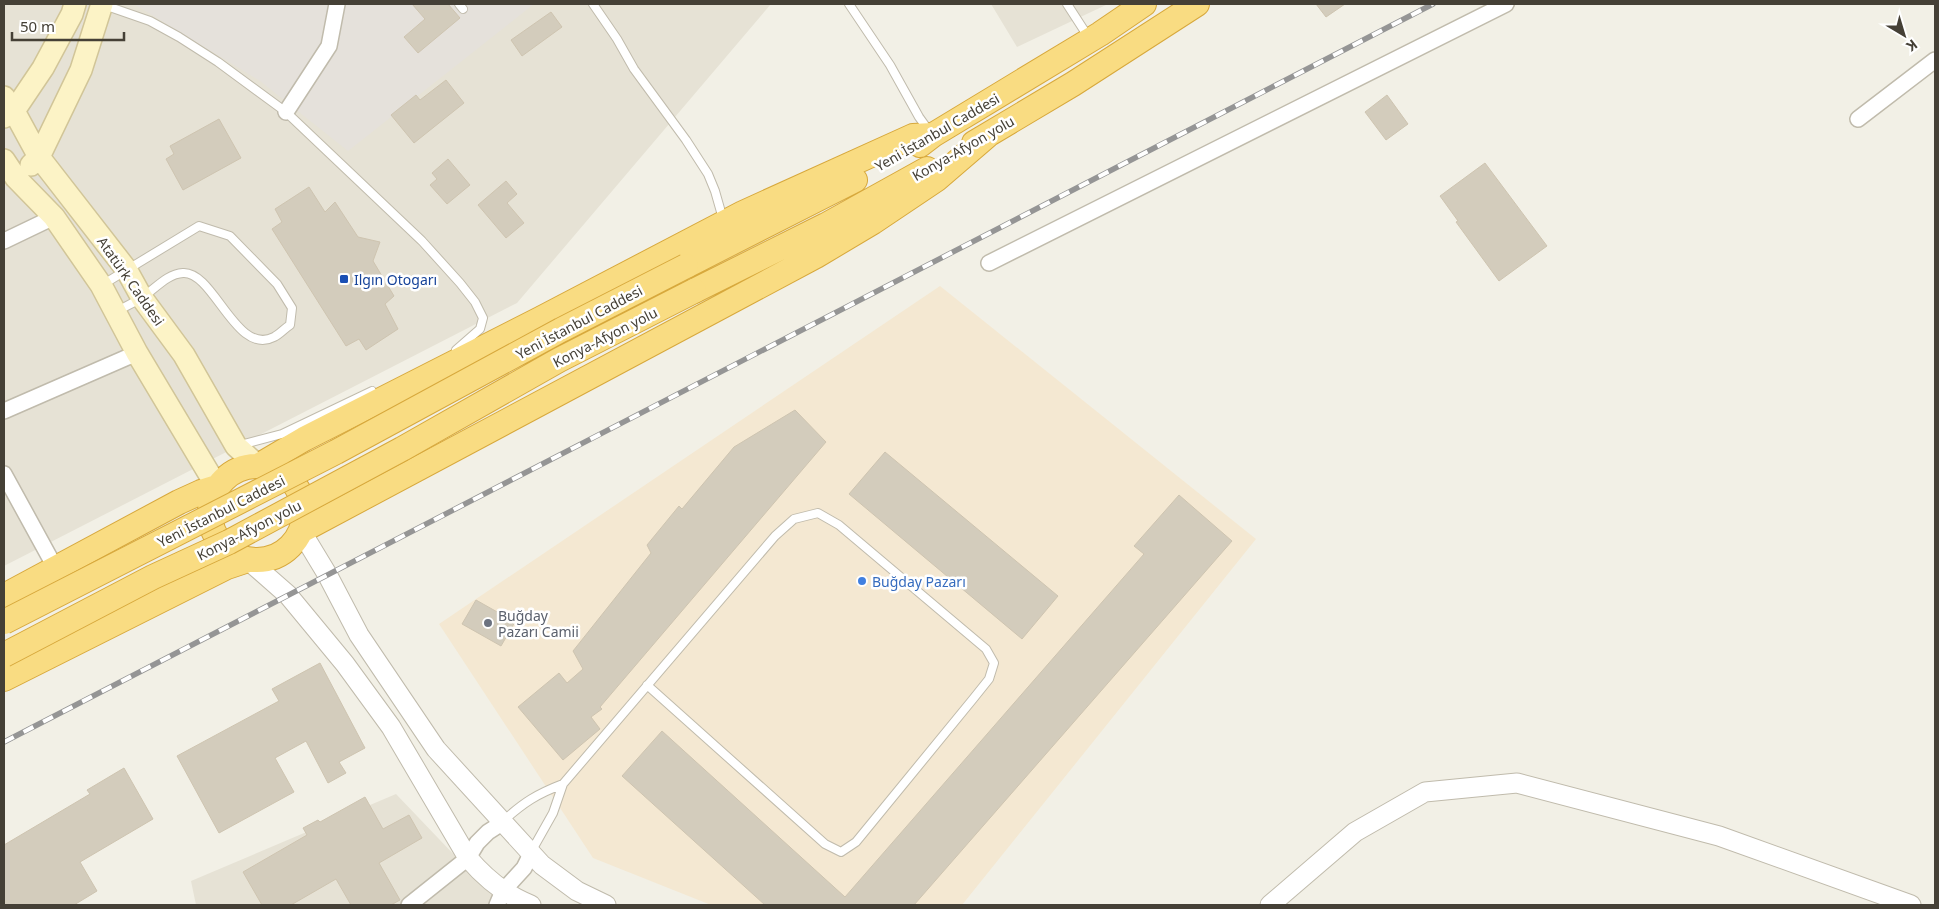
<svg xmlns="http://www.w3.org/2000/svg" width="1939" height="909" viewBox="0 0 1939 909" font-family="'Noto Sans',sans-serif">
<rect width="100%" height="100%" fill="#f2f0e6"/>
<path fill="#e6e2d5" d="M4 4H771L517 303 4 566Z
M991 4H1108L1017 47Z
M396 794 502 905H196L191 881Z"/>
<path fill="#f4e8d2" d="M940 286 1256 539 962 905H711L593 858 439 624Z"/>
<path fill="#e5e1db" d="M134 4H534L348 151 260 81Z"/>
<path fill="#d3ccbc" stroke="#cec4b0" d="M412 4H448L460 18 418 53 404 37 425 19Z
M1316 4H1345L1326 17Z
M551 12 562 27 522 56 511 40Z
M446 80 464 103 414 143 391 115 416 95 420 100Z
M1387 95 1408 124 1386 140 1365 112Z
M219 119 241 158 183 190 166 159 174 154 170 146Z
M448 159 470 185 447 204 430 185 437 179 432 173Z
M1485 163 1547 246 1499 281 1456 222 1458 221 1440 196Z
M506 181 517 194 507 203 524 223 506 238 478 205Z
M309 187 325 212 335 202 358 237 380 242 373 261 394 296 385 304 398 329 366 350 359 339 346 346 272 229 282 222 275 209Z
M795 410 826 442 600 707 602 709 591 717 600 729 563 760 518 707 559 673 567 683 583 669 573 651 651 553 647 545 679 506 682 509 734 447Z
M885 452 1058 596 1022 639 849 494Z
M1179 495 1232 541 914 905H765L622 776 662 731 845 897 1144 554 1134 546Z
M476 600 515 622 501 646 462 624Z
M320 663 365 748 339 762 346 773 328 783 306 741 275 758 294 792 219 833 177 756 279 701 272 689Z
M124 768 153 819 80 862 97 891 74 905H4V845L90 794 87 790Z
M365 797 383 829 409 815 422 838 379 863 400 900 391 905H351L336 879 291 905H262L243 872 307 835 303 828 318 820 320 822Z"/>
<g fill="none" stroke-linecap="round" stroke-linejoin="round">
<g stroke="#c0bbac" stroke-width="10">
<path id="service" d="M459 4 463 9
M593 4 617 39 634 69 686 140 708 174 715 191 723 219
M849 4 890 65 919 117 929 131
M1067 4 1089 38
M104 5 150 21 179 37 218 62 286 112 422 241 460 283 475 302 483 318 480 329 456 350
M102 285 199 226 230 236 277 284 292 308 290 325C285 328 280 334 274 337 236 357 214 271 183 273 167 274 156 288 144 296 136 302 126 306 117 311
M240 445 282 434 372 391
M502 822C524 802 537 794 563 784
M531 852 553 813 563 784 775 536 794 519 818 513 839 525 986 649 994 663 989 679 973 699 856 842 841 852 825 844 647 685"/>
</g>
<g stroke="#c0bbac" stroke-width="18">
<path id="minor" d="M286 112 329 46 337 4
M1858 119 1935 60
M4 241 54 217
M989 263 1506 4
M4 411 137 353
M4 474 56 569
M409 905 468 858 477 843 488 832 502 823
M497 905 503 891 524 868 531 854"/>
</g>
<g stroke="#c0bbac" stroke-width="21">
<path id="tertiary" d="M301 531 327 574 359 635 436 749 542 865 577 891 606 905
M248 560 288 595 345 664 391 727 468 858C486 879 505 895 531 905
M1270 905 1355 832 1425 792 1517 783 1719 836 1911 905"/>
</g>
<g stroke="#d1c598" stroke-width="24">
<path id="secondary" d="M4 97 14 111 39 157 126 269 142 298 184 355 236 446 258 466
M4 117 14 111 43 68 72 14 75 4
M4 160 16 178 54 217 101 285 137 353 217 487
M31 165 39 157 81 70 102 4"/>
</g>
<g stroke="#d7a83c" stroke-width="26">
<path id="trunk" d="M974 143 1073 84 1197 4
M920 145 933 135 1100 34 1144 4
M686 266 855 180
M694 291 826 225 927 169
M210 513a47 47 0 1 1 94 0a47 47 0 1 1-94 0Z
M258 466 304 439 540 319 743 213 913 136 933 135
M301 531 816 256 873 222 937 179 987 136
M4 596 179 502 201 492 217 487
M4 679 227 567 248 560"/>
</g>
<use href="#service" stroke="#fff" stroke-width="8"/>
<use href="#minor" stroke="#fff" stroke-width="15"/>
<use href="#tertiary" stroke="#fff" stroke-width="19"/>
<use href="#secondary" stroke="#fcf3c6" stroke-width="21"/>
<use href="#trunk" stroke="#f9dc82" stroke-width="24"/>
<g stroke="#959595" stroke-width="5.5">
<path id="rail" d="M4 742 1433 4"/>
</g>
<use href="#rail" stroke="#fff" stroke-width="4" stroke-dasharray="11" stroke-linecap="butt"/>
<g stroke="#d7a83c" stroke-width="26" stroke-linecap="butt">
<path id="trunk-bridge" d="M4 622 336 452 561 330 686 266
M4 655 153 577 229 542 402 449 559 360 694 291"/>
</g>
<use href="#trunk-bridge" stroke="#f9dc82" stroke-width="24"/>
</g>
<rect fill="#1a4fb4" stroke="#fff" stroke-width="2" x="339" y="274" width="10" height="10" rx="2.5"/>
<circle fill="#3f7fe0" stroke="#fff" stroke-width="2" cx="862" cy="581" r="5"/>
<circle fill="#6b7280" stroke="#fff" stroke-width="2" cx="488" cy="623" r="5"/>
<g text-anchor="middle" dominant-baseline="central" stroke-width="5" stroke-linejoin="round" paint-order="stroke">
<g font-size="14" fill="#454036" stroke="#fff">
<text transform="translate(937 132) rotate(-30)">Yeni İstanbul Caddesi</text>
<text transform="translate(963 148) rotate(-30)">Konya-Afyon yolu</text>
<text transform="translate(131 281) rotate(55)">Atatürk Caddesi</text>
<text transform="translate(579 322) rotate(-28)">Yeni İstanbul Caddesi</text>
<text transform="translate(605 337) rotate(-27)">Konya-Afyon yolu</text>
<text transform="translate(221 511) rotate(-27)">Yeni İstanbul Caddesi</text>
<text transform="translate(249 530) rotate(-27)">Konya-Afyon yolu</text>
</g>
<g font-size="14" fill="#164399" stroke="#fff" text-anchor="start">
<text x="354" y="279">Ilgın Otogarı</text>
</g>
<g font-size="14" fill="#366cbe" stroke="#fff" text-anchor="start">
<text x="872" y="581">Buğday Pazarı</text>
</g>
<g font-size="14" fill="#5b616d" stroke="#fff" text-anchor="start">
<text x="498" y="615">Buğday<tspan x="498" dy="16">Pazarı Camii</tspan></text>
</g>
</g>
<rect width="1939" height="909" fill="none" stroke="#454036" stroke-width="10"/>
<g transform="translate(1904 35) rotate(142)" stroke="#ffffff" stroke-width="4" paint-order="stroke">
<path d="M0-4L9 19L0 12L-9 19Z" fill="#454036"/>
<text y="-8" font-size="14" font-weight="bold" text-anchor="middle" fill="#454036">K</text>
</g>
<path d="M12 32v8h112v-8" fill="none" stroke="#454036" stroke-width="2.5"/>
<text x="20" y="32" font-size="15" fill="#454036" stroke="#ffffff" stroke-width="4" paint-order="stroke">50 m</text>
</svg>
